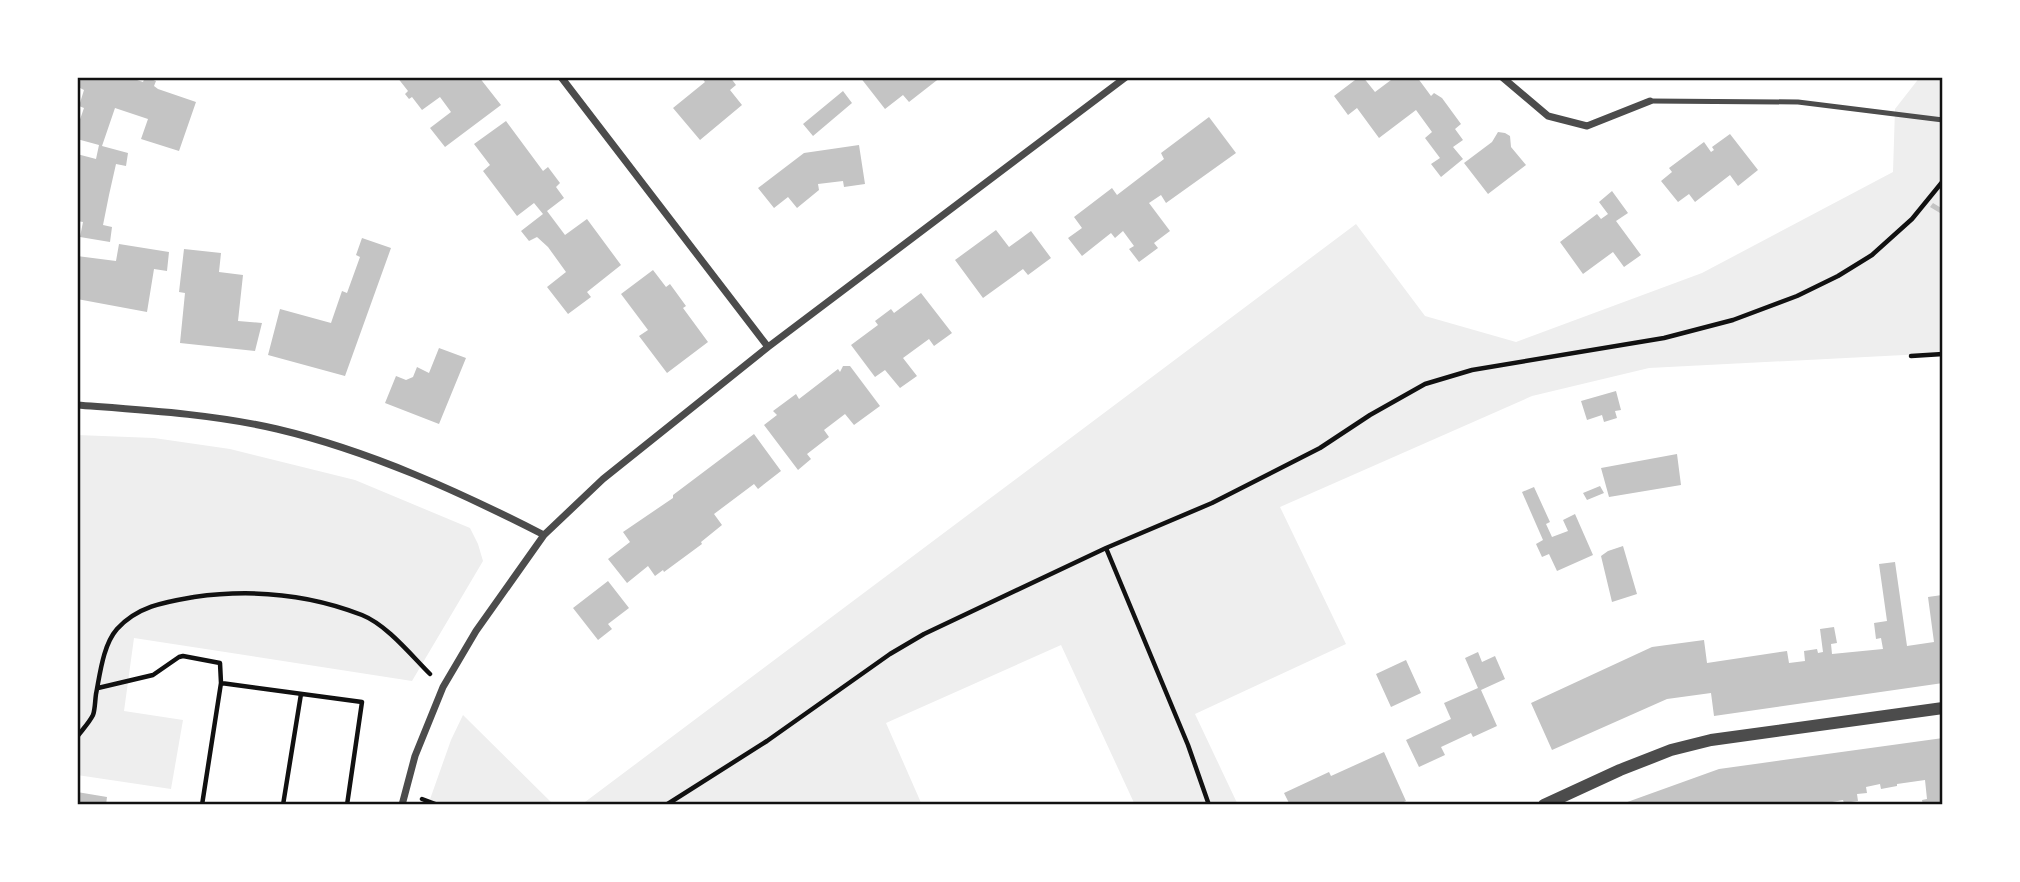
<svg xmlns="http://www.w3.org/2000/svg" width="2020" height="882" viewBox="0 0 2020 882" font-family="'DejaVu Sans',sans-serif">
<rect width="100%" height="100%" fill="#fff"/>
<path fill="#eee" d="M1920 77H1943V353L1649 368 1532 396 1280 507 1346 644 1195 714 1238 805H1135L1061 645 886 723 922 805H581L1356 224 1425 316 1516 342 1702 273 1893 172 1895 109Z
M77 435 154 438 230 449 355 480 470 528 478 544 483 561 412 681 134 638 124 711 183 720 171 789 77 775Z
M463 715 554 805H428L451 740Z"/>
<path fill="#c4c4c4" d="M89 77H128L143 82 145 77 156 81 154 86 158 89 196 102 179 151 141 139 148 119 115 108 102 146 128 153 126 166 116 164 109 195 103 225 112 227 110 242 80 237 83 222 77 221V154L96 159 99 145 77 139V128L84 108 79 106 84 90 78 87 81 78 87 80Z
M397 77H479L501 105 445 147 430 128 451 112 440 97 422 110 412 97 409 99 405 94 408 91Z
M701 77H730L736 85 730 90 742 105 700 140 673 108 705 82Z
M860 77H941L909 102 903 95 885 109Z
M1359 77H1363L1375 92 1395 77H1417L1431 96 1434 93 1442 98 1461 124 1455 129 1463 140 1453 147 1463 159 1441 177 1431 164 1440 158 1425 138 1432 132 1416 110 1379 138 1357 108 1348 115 1334 96Z
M843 91 852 103 813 136 803 124Z
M1209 117 1236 153 1166 203 1161 195 1149 203 1170 231 1154 243 1158 248 1139 262 1129 249 1134 246 1123 231 1115 238 1111 233 1082 256 1068 238 1082 228 1074 217 1112 188 1117 195 1164 159 1161 153Z
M506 121 543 171 548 167 560 183 556 187 564 198 547 211 565 235 587 219 621 265 587 292 591 297 568 314 547 287 566 272 548 247 537 237 529 241 521 231 543 214 534 203 517 216 483 171 490 165 474 144Z
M1498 132 1505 133 1510 136 1511 147 1526 165 1488 194 1464 163 1492 142Z
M1730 134 1758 170 1738 186 1730 175 1695 202 1689 194 1678 202 1661 181 1672 172 1669 168 1704 142 1711 152 1714 150 1712 147Z
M859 145 865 184 844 187 843 181 818 184 819 190 797 208 788 197 774 208 758 188 804 153Z
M1612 191 1628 213 1616 221 1641 255 1624 267 1613 252 1583 274 1560 242 1597 214 1601 219 1608 214 1599 202Z
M1933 203 1943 209 1940 213 1930 207Z
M996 230 1009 247 1031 231 1051 258 1028 275 1023 269 983 298 955 260Z
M362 238 391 248 345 376 268 355 280 309 331 323 342 291 347 293 360 257 356 255Z
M119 244 169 252 167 271 154 269 147 312 77 299V256L116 261Z
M184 249 221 253 219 272 243 275 238 321 262 323 255 351 180 343 185 293 179 292Z
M653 270 666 287 670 284 686 306 683 308 708 342 667 373 639 336 648 330 621 294Z
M921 293 952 333 934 346 929 339 903 358 917 376 900 388 885 370 875 377 851 345 878 325 875 321 891 309 894 313Z
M439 348 466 358 439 424 385 403 396 376 406 380 413 377 417 367 429 373Z
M843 366H850L880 406 854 425 845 414 824 430 829 437 807 454 811 459 798 470 764 425 777 415 773 411 796 394 799 399 838 369 840 372Z
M1616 391 1621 410 1615 411 1617 418 1604 422 1602 415 1587 420 1581 401Z
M754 434 781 471 758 489 754 484 714 514 722 525 701 542 702 544 664 572 663 570 655 576 648 566 627 583 608 559 630 542 623 532 673 498V495Z
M1677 454 1681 485 1609 497 1601 468Z
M1600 486 1604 493 1587 500 1583 493Z
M1534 487 1550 522 1546 524 1552 537 1568 531 1563 520 1575 514 1593 555 1557 571 1549 554 1542 557 1536 544 1543 540 1522 492Z
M1623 546 1637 594 1612 602 1601 556 1608 551Z
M1895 562 1907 646 1934 642 1928 597 1942 595 1943 683 1714 716 1711 693 1667 699 1552 750 1531 703 1652 647 1704 640 1707 663 1787 651 1789 663 1805 661 1804 651 1817 649 1818 653 1823 652 1820 629 1834 627 1837 643 1831 644 1832 654 1883 649 1881 638 1876 639 1874 623 1887 621 1879 564Z
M608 581 629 608 608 624 612 629 598 640 573 608Z
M1478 652 1482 662 1495 656 1505 679 1481 690 1497 726 1473 737 1471 733 1441 747 1445 755 1419 767 1406 740 1451 719 1444 703 1478 688 1465 658Z
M1406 660 1421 693 1391 707 1376 674Z
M1943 738V803L1939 805H1923L1922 800 1927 799 1925 780 1897 784V786L1881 789 1880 784 1866 787 1867 793 1857 794 1858 801 1844 803 1843 800 1816 805H1619L1719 769Z
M1384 752 1406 801 1397 805H1290L1284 793 1329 772 1331 776Z
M77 792 107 797 106 805H77Z"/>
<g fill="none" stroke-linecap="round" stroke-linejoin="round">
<path stroke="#111" stroke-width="4.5" d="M1911 356 1943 354
M1106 548 1188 745 1209 805
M98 688 153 675 179 657 183 656 220 663 221 683
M77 737C82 730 89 723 93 715 95 710 95 701 96 694 100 674 103 645 117 629 138 606 165 602 194 597 251 589 308 594 362 615 387 625 411 655 430 674
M422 799 438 805
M202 805 221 683 362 702 347 805
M283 805 301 694
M666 805 767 741 890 654 924 634 1106 548 1212 503 1320 448 1370 415 1425 384 1472 370 1664 338 1733 320 1797 296 1838 276 1872 255 1912 219 1943 181"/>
<path stroke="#4c4c4c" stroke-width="5" d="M1650 101 1798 102 1943 120"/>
<path stroke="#4c4c4c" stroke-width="7" d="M561 77 768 347
M1502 77 1548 116 1587 126 1650 101
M77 405C143 410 213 414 277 429 370 451 460 492 544 535
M402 805 415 756 443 687 476 631 544 535 603 479 768 347 1126 77"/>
<path stroke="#4c4c4c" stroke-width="12" d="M1544 805 1620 770 1671 750 1711 740 1943 708"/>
</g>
<rect width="2020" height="882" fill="none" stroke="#ffffff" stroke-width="158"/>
<rect x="79" y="79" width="1862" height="724" fill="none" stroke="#111" stroke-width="2.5"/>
</svg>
